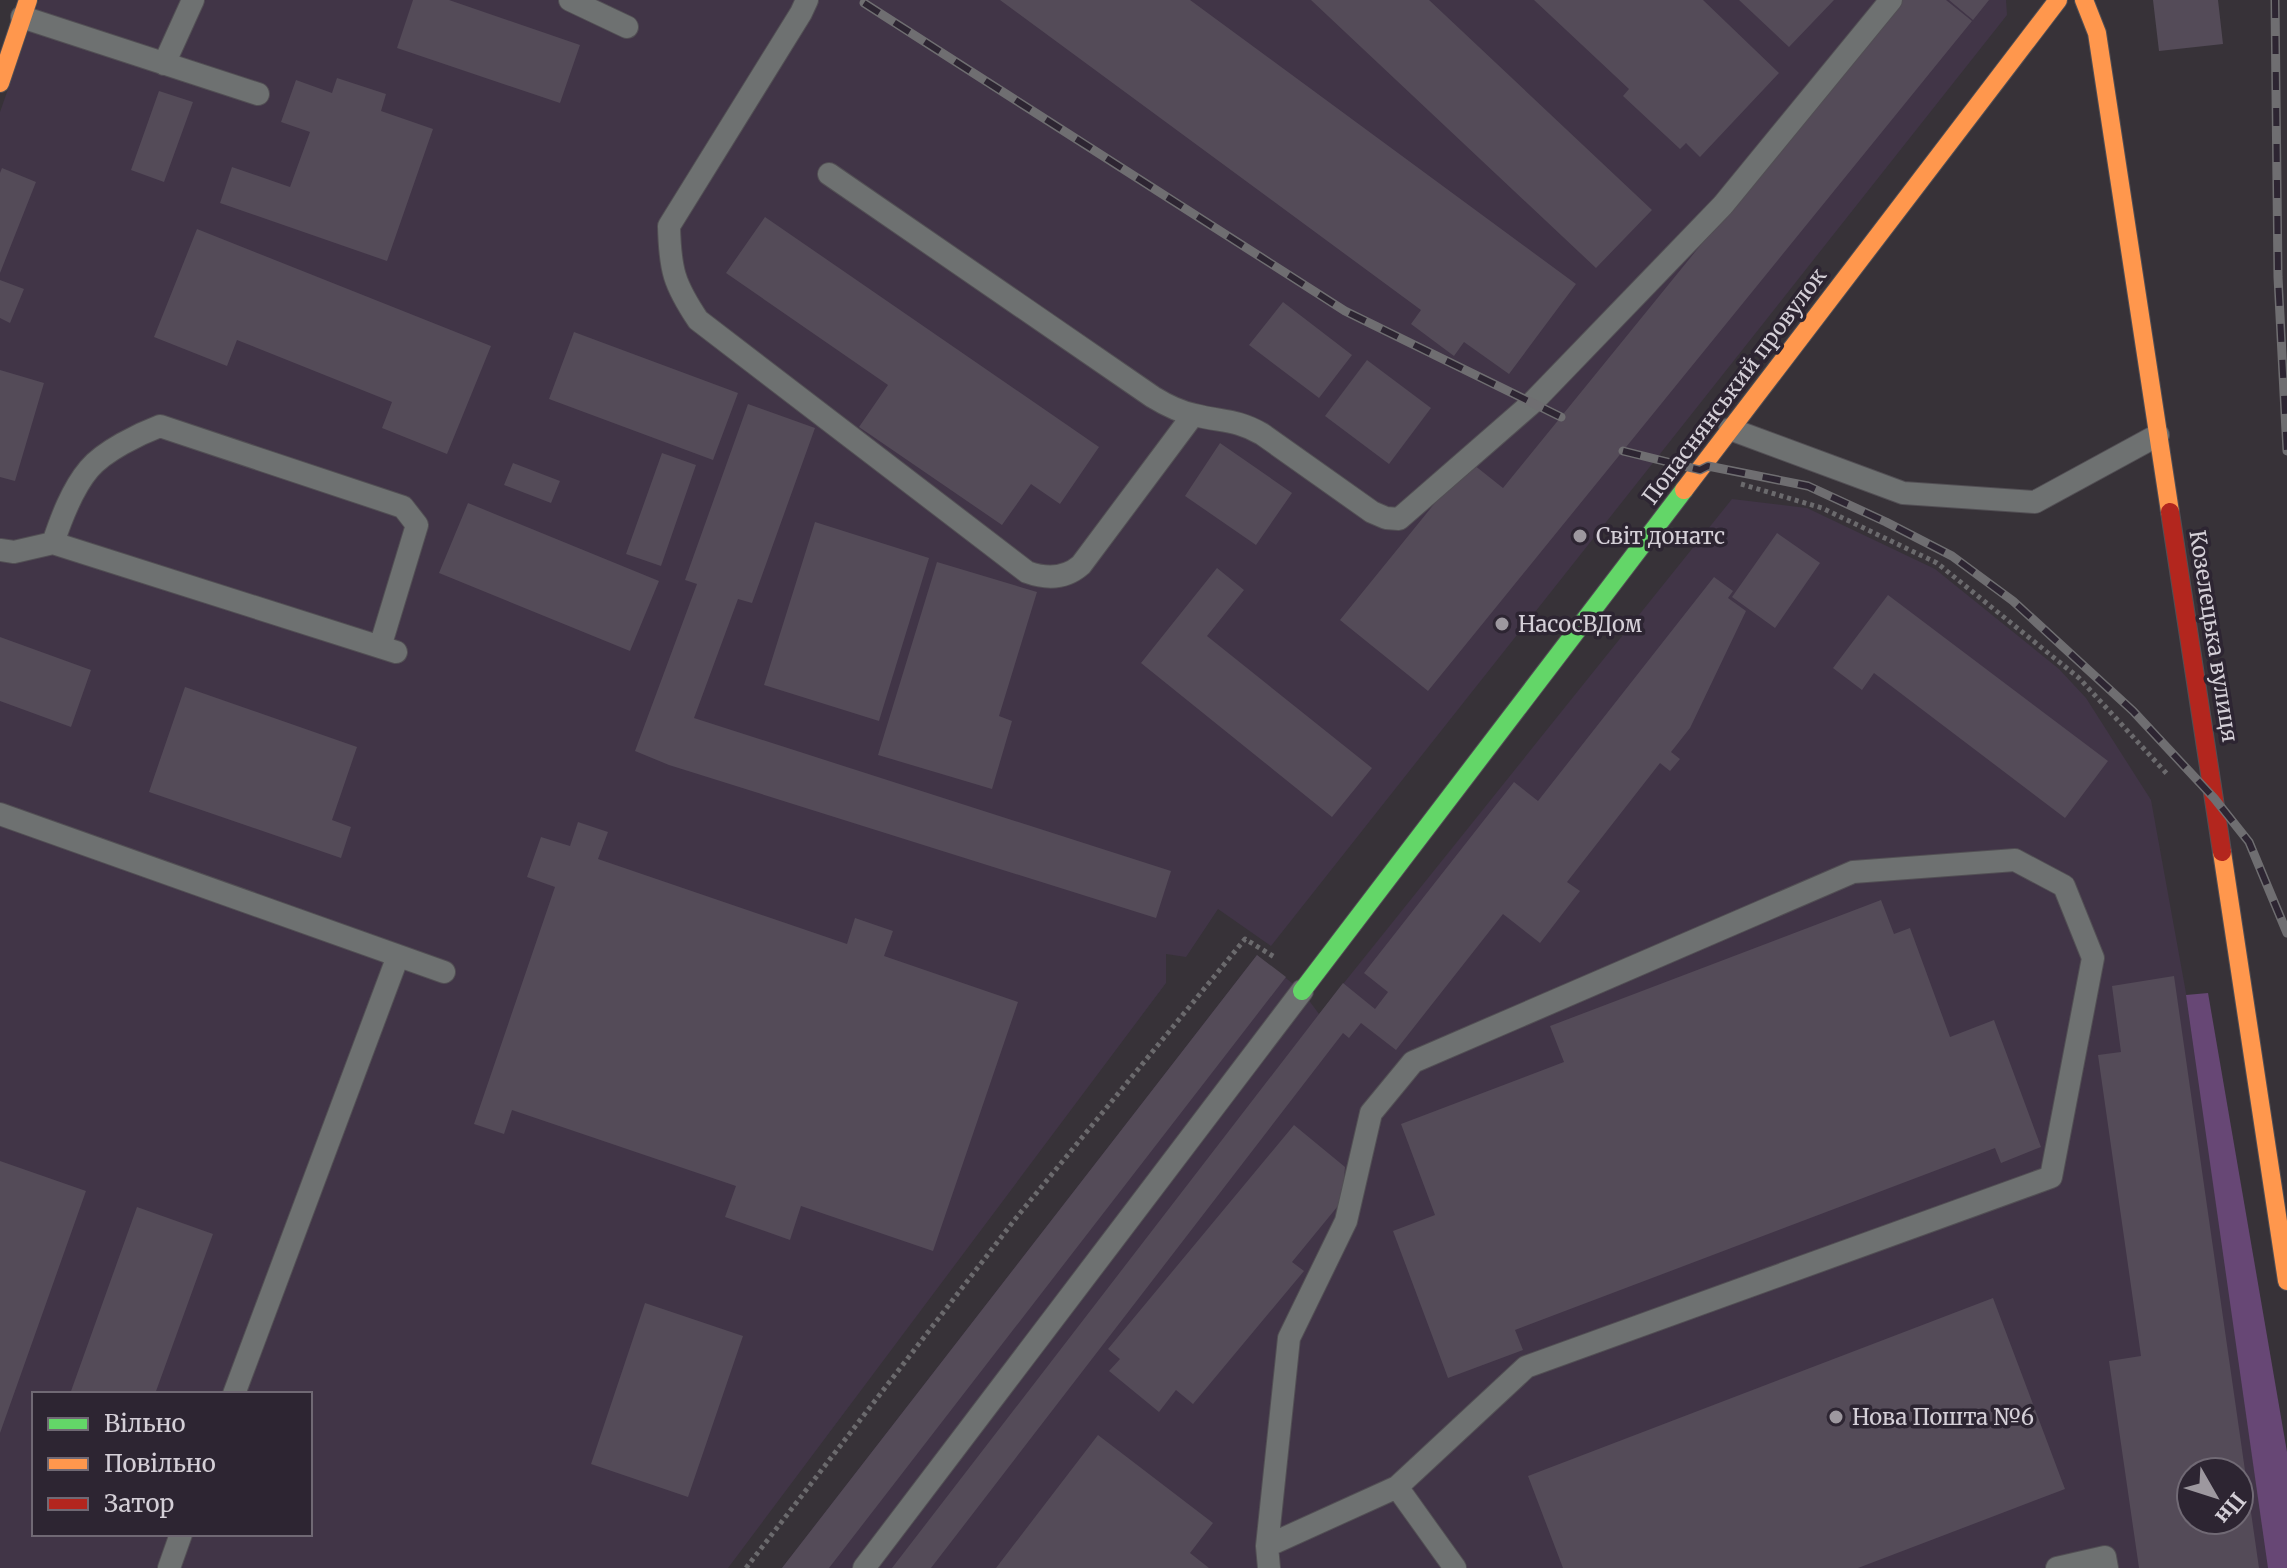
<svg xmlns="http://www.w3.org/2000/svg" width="2287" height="1568" viewBox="0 0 2287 1568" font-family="Merriweather,serif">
<rect width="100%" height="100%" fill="#373238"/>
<path fill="#413547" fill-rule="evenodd" d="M39 0H2006L2007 15 1271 946 1218 909 1186 957 1166 954V983L728 1568H0V112ZM34 1394H310V1534H34Z
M1732 499 1807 508 1935 569 2059 669 2086 698 2151 800 2233 1252 2270 1568H782L1257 955 1302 991 1319 1014ZM2191 1472H2239V1520H2191Z"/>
<path fill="#674775" d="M2208 993 2287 1452V1568H2268L2186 995Z"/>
<path fill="#544b58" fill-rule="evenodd" d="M413 0H449L580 45 560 103 397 48Z
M1000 0H1190L1576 284 1509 374 1464 342 1454 356 1411 324 1421 310Z
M1311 0H1429L1652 210 1596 268Z
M1534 0H1703L1779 73 1700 157 1686 143 1680 149 1623 96 1629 89Z
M1739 0H1834L1789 47Z
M1900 0H1946L1972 21 1428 691 1340 620 1469 461 1503 488Z
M1949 0H1989L1973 20Z
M2153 0H2218L2223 44 2159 51Z
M337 78 386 94 381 111 433 129 387 261 220 203 232 167 290 187 310 132 281 122 296 80 332 93Z
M159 91 193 102 164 182 131 170Z
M2 168 36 182 0 273V173Z
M765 217 1099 447 1060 504 1031 484 1002 525 859 427 888 385 726 273Z
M197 229 491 346 447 454 382 428 392 402 237 340 227 366 154 337Z
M0 280 24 289 10 323 0 318Z
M1283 302 1352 355 1319 398 1249 345Z
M574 332 738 393 713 460 549 399Z
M1367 360 1431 408 1389 464 1325 416Z
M0 370 44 383 15 481 0 477Z
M748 404 815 428 752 603 738 599 694 718 1171 871 1156 918 669 765 635 751 697 584 685 580Z
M1220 443 1292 493 1256 545 1185 496Z
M662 453 696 465 661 566 626 554Z
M513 463 560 481 551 503 504 485Z
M468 503 659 581 630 651 439 573Z
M815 522 929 558 879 721 764 685Z
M1777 533 1820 563 1775 628 1732 597Z
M937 562 1037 592 999 716 1012 721 992 789 878 755Z
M1217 568 1244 590 1207 636 1372 768 1332 817 1141 663Z
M1714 577 1733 591 1728 598 1746 611 1690 728 1671 752 1680 759 1670 771 1660 763 1567 882 1580 891 1540 943 1503 914 1396 1050 1361 1023 1349 1038 1343 1033 931 1568H892L1343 983 1375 1009 1388 992 1364 973 1514 782 1538 801Z
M1888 595 2108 761 2065 818 1874 673 1862 690 1833 668Z
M0 637 91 670 71 727 0 701Z
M185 687 357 747 332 820 351 827 341 858 149 792Z
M578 822 608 832 598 859 847 944 855 918 893 931 884 956 1018 1002 933 1251 801 1206 790 1240 725 1217 736 1186 512 1110 504 1134 474 1124 555 887 527 877 541 837 570 846Z
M1881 900 1894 934 1910 928 1950 1037 1994 1020 2041 1147 2001 1163 1995 1148 1515 1330 1523 1350 1448 1378 1393 1231 1435 1215 1401 1124 1564 1062 1550 1026Z
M1257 955 1286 977 829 1568H782Z
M2174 976 2259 1568H2139L2109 1361 2141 1356 2098 1055 2121 1052 2112 986ZM2191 1472H2239V1520H2191Z
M1294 1125 1345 1167 1342 1201 1292 1262 1304 1271 1193 1404 1176 1390 1159 1412 1109 1371 1120 1359 1108 1349Z
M0 1161 86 1191 0 1433Z
M137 1207 213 1234 155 1394H70Z
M1993 1298 2065 1489 1858 1568H1563L1528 1476Z
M645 1303 743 1336 688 1497 591 1464Z
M1098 1435 1213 1523 1190 1553 1209 1568H996Z"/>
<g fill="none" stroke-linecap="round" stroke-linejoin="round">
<g stroke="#524f54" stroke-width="24">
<path id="lane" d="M570 0 627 27
M807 0 801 13 669 226C670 270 674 284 698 320L1027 572C1046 579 1065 579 1081 565L1193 415
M22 17 258 94
M164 64 193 0
M829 174 1153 397C1166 405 1180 412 1195 415 1222 422 1236 419 1262 434L1372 512 1386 518 1399 519 1532 403 1723 205 1891 0
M1730 429 1903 493 2035 502 2158 435
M53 543C61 519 72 489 89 469 104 451 139 434 160 426L403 507 417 525 380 647
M0 550 14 552 53 543 396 652
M0 814 444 972
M234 1394 398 956
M1397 1487 1455 1568
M1267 1546 1397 1487 1526 1367 2051 1177 2093 958 2064 886 2015 860 1853 872 1413 1062 1371 1113 1346 1221 1289 1338 1267 1546 1269 1568
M169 1568 181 1534
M864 1568 1302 991
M2057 1568 2105 1557 2107 1568"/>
</g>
<g stroke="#524f54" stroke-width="20">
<path id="fast" d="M1302 991 1684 490"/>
</g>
<g stroke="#524f54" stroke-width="20">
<path id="slow" d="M2084 0 2097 33 2170 512
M0 83 28 0
M1684 490 2058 0
M2222 852 2287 1281"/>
</g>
<g stroke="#524f54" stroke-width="20">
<path id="jam" d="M2170 512 2222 852"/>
</g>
<path stroke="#6b6a6d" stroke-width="5" stroke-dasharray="4 4" stroke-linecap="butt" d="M1741 484 1822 508 1937 563 2079 678 2168 775
M746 1568 1016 1218 1245 939 1276 958"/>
<use href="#lane" stroke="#6e7171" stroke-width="22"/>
<use href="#fast" stroke="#63d668" stroke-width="18"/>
<use href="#slow" stroke="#ff974d" stroke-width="18"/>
<use href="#jam" stroke="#b3261e" stroke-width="18"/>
<g stroke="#6f6e71" stroke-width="9">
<path id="rail" d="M2275 0 2278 277 2287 451
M864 3 1345 311 1561 417
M1623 451 1700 470 1708 466 1808 486 1886 522 1952 556 2013 601 2133 711 2214 798 2249 842 2287 933"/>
</g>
<use href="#rail" stroke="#2d2532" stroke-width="6" stroke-dasharray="18" stroke-linecap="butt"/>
</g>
<g fill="#9d989f" stroke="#2d2532" stroke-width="3">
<circle cx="1580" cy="536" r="8"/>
<circle cx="1502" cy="624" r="8"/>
<circle cx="1836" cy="1417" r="8"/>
</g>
<g text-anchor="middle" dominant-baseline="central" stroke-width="7" stroke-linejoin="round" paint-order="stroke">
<g font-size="22" fill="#d4cfd7" stroke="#2d2532">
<text transform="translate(1734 386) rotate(-53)">Попаснянський провулок</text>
<text transform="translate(2214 636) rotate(81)">Козелецька вулиця</text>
</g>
<g font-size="22" fill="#d4cfd7" stroke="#2d2532" text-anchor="start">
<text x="1596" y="536">Світ донатс</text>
<text x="1518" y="624">НасосВДом</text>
<text x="1852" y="1417">Нова Пошта №6</text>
</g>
</g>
<rect x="32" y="1392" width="280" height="144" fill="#2d2532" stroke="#706974" stroke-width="2"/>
<rect x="48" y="1418" width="40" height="12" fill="#63d668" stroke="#706974" stroke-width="2"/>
<text x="104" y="1432" font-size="24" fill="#d4cfd7">Вільно</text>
<rect x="48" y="1458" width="40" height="12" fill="#ff974d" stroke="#706974" stroke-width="2"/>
<text x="104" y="1472" font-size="24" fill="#d4cfd7">Повільно</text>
<rect x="48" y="1498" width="40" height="12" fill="#b3261e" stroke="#706974" stroke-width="2"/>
<text x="104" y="1512" font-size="24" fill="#d4cfd7">Затор</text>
<g transform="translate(2215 1496) rotate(129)"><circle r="38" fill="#2d2532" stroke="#706974" stroke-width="2"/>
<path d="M0-6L14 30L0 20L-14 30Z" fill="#9d989f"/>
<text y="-12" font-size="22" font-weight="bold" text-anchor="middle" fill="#d4cfd7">Пн</text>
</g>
</svg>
